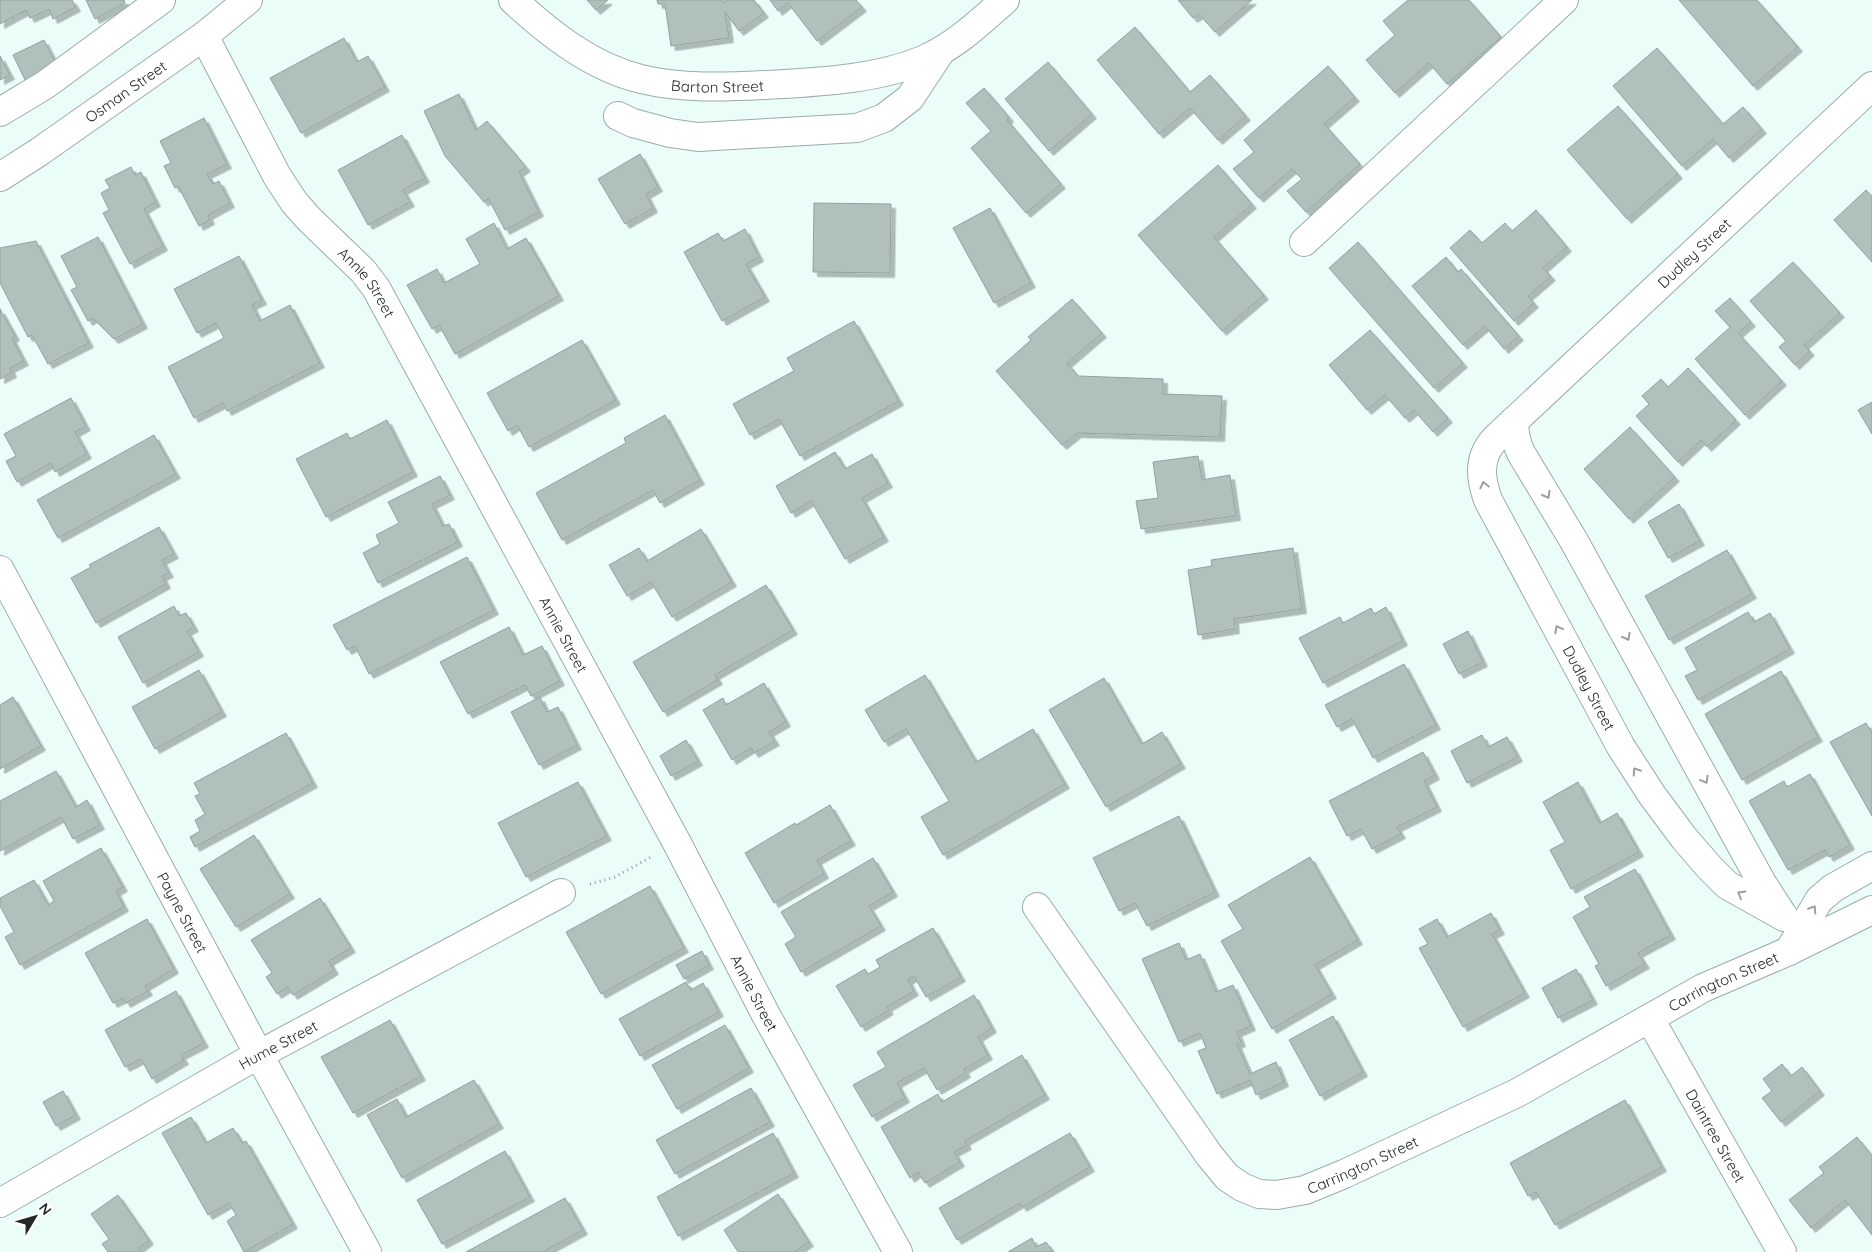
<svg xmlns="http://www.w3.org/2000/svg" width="1872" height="1252" viewBox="0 0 1872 1252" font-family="Quicksand,sans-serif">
<defs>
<filter id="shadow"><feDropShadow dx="4.5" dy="4.5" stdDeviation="0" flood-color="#0004"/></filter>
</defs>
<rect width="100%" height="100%" fill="#ebfdf8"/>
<path fill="#b0c1bd" stroke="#91a29d" filter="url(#shadow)" d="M0 0H72L76 7 53 19 49 9 30 18 26 10 0 24Z
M86 0H124L125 3 95 19Z
M587 0H608L596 10Z
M657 0H723L724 2 726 0H754L764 13 739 31 725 12 729 38 671 46 665 4H658Z
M770 0H856L862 7 817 41 788 3 778 11Z
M1178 0H1252L1215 32 1199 14 1193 18Z
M1408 0H1469L1501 37 1447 84 1429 63 1395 93 1366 60 1395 35 1383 21Z
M1679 0H1757L1798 47 1753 86Z
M1135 27 1190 92 1210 75 1246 116 1218 140 1190 108 1159 134 1097 60Z
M344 38 357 62 368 56 385 87 301 133 270 78Z
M44 40 57 66 26 82 13 55Z
M1657 48 1723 124 1743 107 1762 129 1729 158 1713 139 1682 166 1613 86Z
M0 56 10 75 0 80Z
M1048 62 1092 114 1049 151 1005 99Z
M1328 66 1355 97 1324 124 1360 164 1306 212 1287 191 1302 179 1292 169 1259 198 1233 169 1254 152 1244 140Z
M984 88 1009 117 1007 120 1061 184 1026 213 971 148 991 131 966 103Z
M459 94 476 130 487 121 526 167 519 172 539 212 505 230 488 198 484 202 445 156 424 111Z
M1618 106 1678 174 1627 219 1567 150Z
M204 118 227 164 207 174 213 184 219 181 230 203 208 215 210 220 199 226 178 186 175 188 164 166 171 163 160 141Z
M402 135 425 178 403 190 410 202 368 225 338 170Z
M640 154 658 187 646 194 653 208 625 224 598 179Z
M1218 165 1252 204 1214 237 1264 295 1222 331 1138 235Z
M131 167 135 175 141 172 156 202 144 209 163 246 130 264 103 213 109 210 101 193 110 188 105 180Z
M1866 190 1872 196V262L1834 220Z
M814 203 891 204 890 273 813 272Z
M990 208 1031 283 994 303 953 228Z
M1536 210 1567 247 1543 268 1551 276 1528 296 1534 303 1514 321 1450 248 1470 230 1482 243 1505 223 1512 231Z
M494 223 507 249 526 238 559 296 455 354 439 325 432 329 407 285 437 269 444 283 480 264 466 239Z
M745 229 759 257 746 264 765 297 722 321 684 252 718 233 723 241Z
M98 237 143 324 114 339 93 318 88 321 71 290 77 287 61 256Z
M36 241 89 343 48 364 32 335 28 337 0 283V248Z
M1358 242 1463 363 1434 388 1329 268Z
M239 256 262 300 252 305 260 321 290 305 320 363 227 411 223 403 194 418 168 367 224 338 216 323 197 333 174 289Z
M1446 257 1458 272 1461 269 1519 336 1504 349 1485 326 1463 345 1412 286Z
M1793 262 1840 313 1804 345 1810 351 1795 365 1779 347 1786 341 1750 301Z
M1730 298 1751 322 1738 333 1782 381 1745 415 1695 359 1730 327 1715 311Z
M1072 299 1102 333 1067 363 1078 376 1163 379V394L1222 396 1220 437 1077 433 1062 445 996 371 1031 340 1028 337Z
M0 309 15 336 12 338 24 361 10 368 12 373 0 379Z
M854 321 899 401 800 456 779 419 750 435 733 404 794 371 787 358Z
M1370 330 1448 418 1433 432 1414 410 1405 418 1385 395 1367 410 1329 365Z
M582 340 616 400 529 447 517 425 508 431 487 393Z
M1688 368 1736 420 1707 447 1701 440 1678 462 1636 416 1649 404 1642 396 1661 379 1668 387Z
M71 398 86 426 75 432 87 454 55 472 51 463 17 482 6 461 16 456 4 434Z
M1872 402V434L1858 410Z
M665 415 700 480 660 503 653 490 562 540 536 493 626 443 624 438Z
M387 420 413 472 326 517 296 459 347 433 350 439Z
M1630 427 1675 477 1629 519 1584 469Z
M154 435 176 474 58 538 37 500Z
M835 452 845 469 872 454 888 483 862 498 884 537 845 559 811 501 791 513 776 486Z
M1198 456 1202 480 1230 475 1236 516 1141 529 1136 501 1158 498 1153 462Z
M440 476 450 495 432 504 443 526 449 524 458 542 378 583 363 553 380 544 376 535 399 523 388 502Z
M1679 504 1700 541 1668 558 1648 522Z
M159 527 174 554 162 560 169 573 162 576 166 584 96 623 71 578 91 567 89 565Z
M701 529 732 582 672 617 651 582 627 596 609 565 639 548 647 561Z
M1293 548 1302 609 1234 619 1235 629 1198 635 1188 570 1212 566 1211 560Z
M1727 550 1752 594 1669 640 1645 596Z
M467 557 494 610 369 674 355 646 347 650 333 625Z
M766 585 793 630 715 675 718 680 663 712 633 662Z
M174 606 179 616 186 613 194 627 187 631 199 652 143 683 118 637Z
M1386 607 1403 641 1323 683 1299 638 1340 617 1343 623 1371 608 1374 614Z
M1748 612 1754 622 1770 613 1790 649 1698 700 1685 676 1697 670 1685 648Z
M509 627 523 655 542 646 560 681 531 696 525 685 468 714 440 662Z
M1468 631 1483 662 1459 674 1443 644Z
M1404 664 1436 725 1373 758 1352 719 1337 727 1325 705Z
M199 670 222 712 155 749 132 707Z
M1781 671 1818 737 1742 780 1705 714Z
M925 675 976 762 1033 729 1065 784 943 855 921 817 949 801 906 729 884 742 865 710Z
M1104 678 1142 744 1162 732 1181 764 1106 807 1049 710Z
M764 683 786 722 769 732 775 741 754 753 751 748 732 760 703 710 723 698 726 705Z
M13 697 41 746 0 769V705Z
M540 697 547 712 558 707 577 745 539 765 511 712Z
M1866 723 1872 733V816L1830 742Z
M286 733 313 783 195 847 190 837 200 831 195 820 205 814 195 796 200 794 194 783Z
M1482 735 1488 747 1507 737 1518 757 1467 783 1451 751Z
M686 740 698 761 671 776 660 756Z
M1423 752 1435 775 1424 781 1437 807 1397 827 1401 834 1372 849 1361 829 1347 836 1329 801Z
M56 771 76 807 87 800 100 825 73 839 61 817 0 851V801Z
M1810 774 1850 845 1829 857 1825 850 1788 870 1749 801 1784 781 1787 787Z
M578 782 607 836 526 877 498 823Z
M1578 782 1600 823 1617 813 1639 852 1571 889 1550 850 1565 842 1543 802Z
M830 805 851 841 817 860 824 874 774 903 745 853 795 823 796 825Z
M1179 816 1215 892 1147 926 1135 903 1119 911 1093 858Z
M254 835 290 894 236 927 200 869Z
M101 848 123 887 116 891 124 907 20 965 5 937 14 932 0 906V898L34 880 48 905 54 901 43 881Z
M1310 857 1358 940 1315 965 1332 994 1272 1029 1221 941 1243 929 1228 905Z
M873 858 893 892 869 906 881 926 801 972 785 944 796 937 781 912Z
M1635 869 1671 935 1638 953 1645 964 1606 986 1595 966 1599 964 1573 917 1590 907 1584 897Z
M650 886 684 948 601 994 566 932Z
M320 898 351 948 329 961 334 970 293 995 288 987 277 994 266 977 272 973 251 940Z
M1491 913 1500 930 1492 934 1525 993 1463 1027 1419 948 1428 944 1419 929 1437 919 1447 937Z
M147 919 174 969 145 986 148 991 126 1003 123 998 113 1003 85 953Z
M933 928 961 977 926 997 914 976 908 980 914 991 887 1007 889 1010 861 1027 836 986 865 969 868 974 880 967 876 960Z
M1179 943 1186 960 1200 954 1216 992 1233 985 1251 1026 1237 1032 1241 1042 1237 1044 1250 1074 1276 1062 1284 1082 1256 1095 1250 1080 1217 1094 1198 1051 1206 1048 1200 1033 1179 1042 1142 959Z
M702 951 709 965 684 979 676 965Z
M1576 969 1593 1000 1558 1018 1542 988Z
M686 982 691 990 703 983 719 1012 640 1056 619 1019Z
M176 991 204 1043 181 1055 184 1060 152 1079 141 1059 125 1067 105 1030Z
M974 995 992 1028 978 1037 988 1055 964 1069 966 1073 937 1090 924 1068 897 1083 905 1098 872 1117 853 1085 886 1067 877 1052Z
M1333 1016 1363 1072 1320 1096 1289 1040Z
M390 1020 421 1076 353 1113 321 1057Z
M725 1025 749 1068 677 1109 652 1065Z
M1022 1055 1045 1095 965 1141 967 1145 954 1152 960 1162 925 1183 918 1172 910 1178 881 1127 938 1094 942 1102Z
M1782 1064 1791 1076 1802 1067 1820 1091 1781 1122 1762 1098 1772 1091 1763 1079Z
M474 1080 499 1124 402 1178 367 1115 397 1099 406 1117Z
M751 1088 770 1122 675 1174 656 1140Z
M63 1091 76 1115 56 1126 43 1102Z
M1625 1100 1662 1167 1555 1225 1536 1192 1528 1196 1510 1163Z
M191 1117 206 1143 233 1128 242 1143 246 1141 293 1224 244 1252 227 1221 236 1215 229 1203 208 1215 162 1133Z
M773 1133 794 1173 678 1236 657 1197Z
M1070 1133 1090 1167 1022 1207 1020 1203 957 1240 939 1208Z
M1857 1137 1872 1156V1235L1845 1200 1811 1228 1789 1200 1824 1173 1819 1167Z
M505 1151 530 1197 442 1244 417 1200Z
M778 1194 809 1242 794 1252H738L724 1230Z
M118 1195 149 1240 139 1248 142 1252H108L102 1244 109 1239 91 1214Z
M565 1198 583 1230 543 1252H466Z
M1032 1238 1036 1247 1046 1242 1053 1252H1008Z"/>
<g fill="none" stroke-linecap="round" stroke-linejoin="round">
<g stroke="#9baca8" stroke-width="30">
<g id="minor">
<path id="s1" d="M513 0C549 33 591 67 641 79 681 89 725 87 766 85 817 82 875 80 923 60 955 46 979 23 1005 0"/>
<path id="s2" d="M204 36 277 176 294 202 309 219 363 271 376 288 677 843 766 1015 898 1252"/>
<path d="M0 112 45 85 161 0"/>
<path d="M618 116 633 123 670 133 698 137 857 128 884 118 910 98 941 51"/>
<path id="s3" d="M0 177 39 152 204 36 248 0"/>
<path d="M1304 242 1564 0"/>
<path d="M1515 420C1513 432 1516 442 1521 453L1574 541 1762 883 1782 914"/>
<path id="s4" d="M0 570 259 1055 367 1252"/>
<path id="s5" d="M1037 907 1209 1155 1227 1177 1242 1187 1259 1194 1277 1195 1305 1190 1344 1174 1517 1093 1703 988 1789 951 1872 910"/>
<path id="s6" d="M1784 917 1727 885 1709 867 1684 838 1652 795 1621 747 1488 500C1480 478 1478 457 1495 439L1872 86"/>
<path d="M1789 951 1819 900 1833 888 1872 866"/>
<path id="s7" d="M1650 1019 1782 1252"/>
<path id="s8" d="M0 1203 247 1061 561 893"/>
</g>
</g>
<path stroke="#929f9c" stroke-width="3" stroke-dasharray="1 4" stroke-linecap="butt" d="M590 884 615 877 651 857"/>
<use href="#minor" stroke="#fff" stroke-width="28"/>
</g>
<defs><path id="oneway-chevron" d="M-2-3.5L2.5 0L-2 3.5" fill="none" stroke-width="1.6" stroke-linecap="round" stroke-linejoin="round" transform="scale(1.25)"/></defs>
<g stroke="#9c9f9e">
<use href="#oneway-chevron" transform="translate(1484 485) rotate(-103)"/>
<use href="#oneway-chevron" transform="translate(1547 495) rotate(60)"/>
<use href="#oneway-chevron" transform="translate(1558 629) rotate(-118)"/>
<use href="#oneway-chevron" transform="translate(1627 637) rotate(61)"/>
<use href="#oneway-chevron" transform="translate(1636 771) rotate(-123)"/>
<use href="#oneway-chevron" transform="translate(1705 780) rotate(61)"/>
<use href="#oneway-chevron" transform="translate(1741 894) rotate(-150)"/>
<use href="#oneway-chevron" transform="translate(1813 909) rotate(-57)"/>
</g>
<g text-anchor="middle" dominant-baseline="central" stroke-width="4.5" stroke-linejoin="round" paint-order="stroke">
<g font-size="15" fill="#222928" stroke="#fff">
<text stroke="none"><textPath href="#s1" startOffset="229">Barton Street</textPath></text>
<text stroke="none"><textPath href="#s3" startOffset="152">Osman Street</textPath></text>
<text stroke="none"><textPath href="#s6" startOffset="858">Dudley Street</textPath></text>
<text stroke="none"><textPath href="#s2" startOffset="298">Annie Street</textPath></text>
<text stroke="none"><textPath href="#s2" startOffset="702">Annie Street</textPath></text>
<text transform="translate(1589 688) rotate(62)">Dudley Street</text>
<text stroke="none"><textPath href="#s4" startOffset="388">Payne Street</textPath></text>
<text stroke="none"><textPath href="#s5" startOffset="881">Carrington Street</textPath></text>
<text stroke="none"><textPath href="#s2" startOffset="1108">Annie Street</textPath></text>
<text stroke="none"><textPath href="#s8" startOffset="320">Hume Street</textPath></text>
<text stroke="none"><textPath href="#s7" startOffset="134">Daintree Street</textPath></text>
<text stroke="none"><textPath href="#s5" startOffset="476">Carrington Street</textPath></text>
</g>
</g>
<g transform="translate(35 1217) rotate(52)" stroke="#ffffff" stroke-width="4" paint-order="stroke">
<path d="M0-4L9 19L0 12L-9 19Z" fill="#222928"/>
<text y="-8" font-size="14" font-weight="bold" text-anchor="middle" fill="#222928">N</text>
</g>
</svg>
